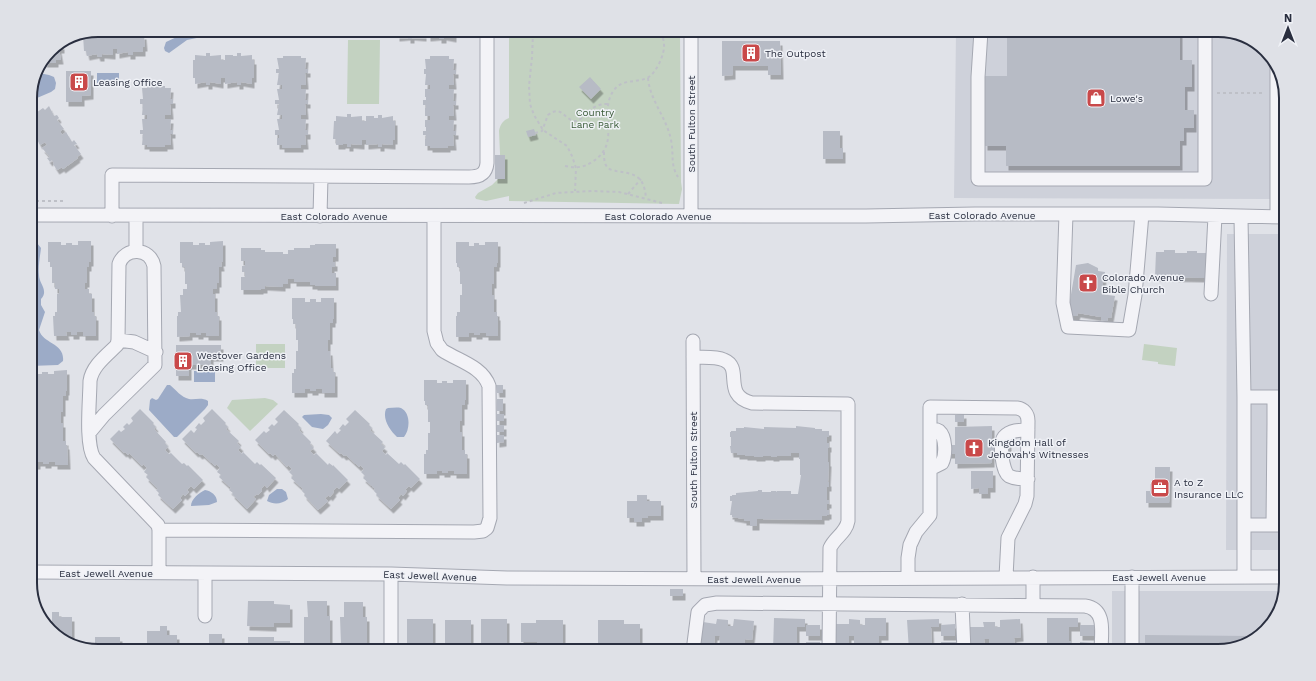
<svg xmlns="http://www.w3.org/2000/svg" width="1316" height="681" viewBox="0 0 1316 681" font-family="'Work Sans',sans-serif">
<defs>
<filter id="shadow"><feDropShadow dx="2.5" dy="4.5" stdDeviation="0" flood-color="#0004"/></filter>
</defs>
<rect width="100%" height="100%" fill="#e0e2e8"/>
<path fill="#ced1da" d="M1218 30 1248 37 1275 60 1286 94V199L954 198 956 31Z
M1227 234H1286V550H1226Z
M1112 591H1284L1279 613 1252 642 1219 651H1112Z"/>
<path fill="#c3d2c1" d="M680 32 681 182 682 189 679 204 509 201V196L486 201 476 199 475 197 478 193 492 185 501 176 499 131C500 125 503 120 509 118V33Z
M348 40H380L379 104H347Z
M256 344H285V368H256Z
M1144 344 1177 348 1175 366 1158 364V362L1142 360Z
M265 398 273 400 278 404 250 431 227 408 232 400Z"/>
<path fill="#9cabc7" d="M216 34 187 40 169 53 165 51 164 48 166 42 181 35Z
M39 73 49 75 54 77 56 83 55 89 51 92 30 101V94Z
M97 73H119V83H97Z
M30 242 37 243 41 248C40 257 38 266 39 275 39 284 49 290 41 299V305L45 312 39 330C43 344 65 343 63 361L58 365 30 366Z
M194 371H215V382H194Z
M167 385H170C176 390 181 397 189 399 195 400 202 397 208 401V405L205 409 177 437H174L149 410 150 400 152 398 156 400 158 399Z
M388 408C392 408 397 407 401 408 411 413 410 430 404 437H397C390 430 382 419 386 409Z
M321 414 329 415 332 418 328 425 323 429 312 427 302 417 304 415Z
M277 489H282L286 492 288 499C282 504 274 505 267 501L269 495Z
M205 490C211 491 217 495 217 502L209 505 191 506C191 499 199 493 205 490Z"/>
<path fill="#b7bbc5" filter="url(#shadow)" d="M1180 30V60H1192V87H1185V110H1194V128H1184V141H1180V166H1006V146H985V76H1007V31Z
M428 33H454V38L444 36V39H439V36L428 37Z
M397 34H424V37L412 36V39H408V36L397 37Z
M83 35H144L145 47H143V52H133V55H128V52L117 54V49H113V55L102 54V57H98L97 54 87 56 86 51H84Z
M722 41H780L781 75H768V66H733V75L722 76Z
M59 44 62 45V49H59L61 60H56V63H44L50 50Z
M206 53H210V56L221 55V60H225V55H233V56H237V53H241V56L252 55V60H254V78H252V84L241 82V85H237V82L225 84V78H221V84L210 82V85H206V82L195 84V78H193V60H195V55L206 56Z
M283 56H301V58H306L305 69H308V73H305L306 85H301V89H306L305 100H308V104H305L306 115H301V119H306L305 130H308V135H305L306 145H301V148H282V145H277V138H279V135H275V130H279L277 119H282V115H277L279 104H275V100H279L277 89H282V85H277L279 73H276V69H279L277 58H283Z
M430 56H449V59H454L453 70H456V74H453L454 85H449V89H454L453 101H456V105H453L454 116H449V120H454L453 131H456V135H453L454 146H448V148H430V146H425V139H426V135H423V131H426V127H425V120H430V116H425V108H426V105H423V100H426V97H425V89H430V85H425L426 74H424V69H426L425 59H430Z
M66 71H91V95L82 96V102H66Z
M590 77 601 89 591 99 579 87Z
M147 86H165V88H171L170 99H173V104H170L171 115H165V119H171L170 130H173V134H170L171 145H165V147H147V145H142L143 134H140V130H143L142 119H147V115H142L143 104H140V99H143L142 88H147Z
M49 106 54 116 57 115 59 118 57 120 64 129 60 131 62 135 66 132 72 142 74 140 77 144 74 145 81 154 77 157 78 158 63 169 62 167 57 170 53 164 54 163 52 160 50 162 47 158 50 157 42 148 47 145 45 142 40 145 35 135 33 136 30 132 33 131 30 127V117L43 108 45 110Z
M347 114H351V117L362 116V121H366V116H374V118H378V115H382V118L393 116V121H395V140H393V145L382 144V147H378V144L366 145V140H362V145L351 144V147H347V144H343V145H336V139H333L334 121H336V116L347 117Z
M534 129 536 135 528 137 526 131Z
M823 131H840V148H843V159H823Z
M495 155H505V179H495Z
M78 241H91V262H89V267H87V283H85V289H89V294H92V312H94V316H96V336H83V332H77V335H71V332H66L67 336H54L53 316H55V312H57V294H59V289H55V283H52V267H50V262H48V242H61V245H66V243H72V245H78Z
M223 241V262H221L222 267H219V283H217V289H213V294H215V312H217V316H219V336H206V333H201V335H196V333H190V336L177 337V316H178V312H181L180 295H183V289H187V284H185V267H182V263H180V242H193V245H199V243H205V245H210V242Z
M456 242H469V246H474V243H479V245H485V242H498V263H497V267H494V284H492V295H494V312H497V316H498V336H486V333H480V335H474V333H469V337H456V316H457V312H460V295H462V284H460V267H457V263H456Z
M315 244H336V257H333V262H335V267H332V273H336V286H315V285H310V282H294V279H288V284H283V287L265 286V289H261V290H241V277H245V272H242V266H245V261H241V248H261V250H265V252H283V254H288V250H294V248H310V245H315Z
M1164 250H1175V253H1187V251H1197V253H1208L1207 278 1155 277 1156 252H1164Z
M1088 263 1098 268V271L1105 272 1101 294 1115 296 1111 318H1108L1107 321 1101 320V317L1078 313 1077 316H1070L1068 312 1076 265Z
M292 298H305V302H310V299H316V302H321V298H334V319H333V323H330V340H328V351H330L331 368H333V372H335V393H322V389H316V391H310V389H305V393H292V373H294V369H296V351H298V340H296V324H293V319H292Z
M176 345H221V357H211V365H189V376H176Z
M67 370V391H66V396H63V412H61V423H63V441H66V445H67L68 465H55V462H49V464H43V462H38V465H30V371H38V374H42V372H48V374H54V371Z
M424 380H437V383H442V381H447V383H453V380H466V400H465V405H462V421H460V432H462V450H465V454H467V474H454V471H448V473H442V471H437V474H424V454H426V450H428V433H430V422H428V405H425V401H424Z
M496 385H503V393H497Z
M497 399H503V411H497Z
M140 409 154 423 153 424 156 427 154 429 166 442 165 443 168 447 165 450 169 454 171 453 182 464 184 463 187 466 188 465 203 480 194 489 191 486 187 490 189 492 185 496 183 494 180 498 182 500 173 509 158 495 159 493 156 490 158 489 146 477 148 475 144 472 147 468 143 464 142 466 129 453 128 455 125 452 124 453 110 439 119 430 121 432 125 429 123 427 127 423 129 425 133 421 131 418Z
M212 409 226 423 225 424 228 427 226 429 239 441 237 443 241 447 238 450 242 454 243 452 255 464 257 462 260 465 261 464 276 478 267 488 265 485 261 489 262 491 258 495 257 494 253 497 256 499 247 509 232 494 233 493 229 490 231 488 219 477 221 475 217 472 220 468 216 464 215 466 202 454 200 455 197 452 196 453 182 439 191 430 194 433 197 429 195 428 199 423 201 425 205 421 203 418Z
M284 410 299 424 298 425 301 428 299 430 311 442 310 444 314 448 310 451 314 455 316 453 328 465 329 463 333 466V465L348 480 339 489 337 487 333 491 334 492 330 497 329 495 325 498 328 501 318 510 304 495 305 494 302 491 303 489 291 478 293 476 289 472 292 469 288 465 287 467 275 454 273 456 270 453 269 454 255 440 264 431 266 433 270 430 268 428 272 424 274 426 278 422 275 419Z
M355 410 370 424 369 425 372 428 370 430 383 442 381 444 385 447 382 451 386 455 387 453 399 464 401 462 404 465 405 464 420 479 411 488 409 486 405 490 407 491 403 496 401 494 398 498 400 500 391 509 376 495 377 494 374 491 375 489 363 478 365 476 361 472 364 469 360 465 359 467 346 455 344 456 341 453 340 454 326 441 335 431 337 434 341 430 339 429 343 424 345 426 349 422 346 419Z
M497 414H504V421H497Z
M964 414V422H955V415Z
M497 425H504V432H497Z
M796 426 815 428V429H822V431H829V437H827V443H829V448H828V462H829L828 482H829V487H827V500H829V504H827V510H829V515H827V516H822V520L757 519V526H750V521H744V519L732 517V515H730L732 501H730V496H732V495H736V493L758 491V490H762V492H771V491H776V492L777 491H791V494H798L801 475H800V459H799V453H791V456H777V457H771V456H763V457H754V456H745V455H737V453H731L730 446H731V437H730V432H731V431H736V428H744V427L764 429V427L796 428Z
M992 426V444L1009 443V452H992V463L955 464V454H938V445H955V427Z
M497 435H504V442L497 443Z
M1155 467H1170L1169 503H1146V491H1150V484H1155Z
M971 471H993V488H988V494H979V488L971 489Z
M637 495H647V501H661V516H648V518H642V522H634V518H627V501H637Z
M670 589H683V596H670Z
M248 601H274V604L290 605V623H274V627L247 626Z
M307 601H327V616H330V643H304V617H308Z
M344 602H363V617H367V644H341L340 617H344Z
M52 612H59V617H72V645L68 644 41 621H52Z
M774 618 805 619V627H797V651H773Z
M865 618H886V636H879V651H854V636H849V646H835V624H849V619L860 620V625H865Z
M1047 618H1078V627H1069V641H1071V651H1047Z
M407 619H433V645H429V651H410V645H407Z
M481 619H507V646H503V651H484V646H481Z
M717 619 728 620V626H733L734 619 754 621 752 640 745 639 744 651H719L720 636H715L714 646 700 645 703 622 716 624Z
M939 619V627H931L932 651H909L907 620Z
M1020 619 1021 637 1014 638 1015 651H990L989 639H984L985 649 971 650 970 627H984L983 622H995V627H1000V620Z
M445 620H471V646H467V651H448V646H445Z
M536 620H563V646H537V642H521V623H536Z
M598 620H624V624H640V643H624V646H598Z
M955 624V636H941V625Z
M806 625H820V636H806Z
M1080 625H1094V636H1080Z
M160 626H167V635H177V651H147V631H160Z
M209 634H222V651H209Z
M1145 635 1253 636V641L1219 651H1145Z
M95 637H120V651L95 650Z
M248 637H274V641H290V651H248Z
M806 642H820V651H806Z
M941 642H956V651H942Z
M1080 642 1094 643V651H1080Z"/>
<g fill="none" stroke-linecap="round" stroke-linejoin="round">
<path stroke="#bbbec6" stroke-width="13" stroke-dasharray="13 6" stroke-linecap="butt" d="M1283 442H1286
M1284 476H1286
M1284 505H1286"/>
<g stroke="#a5a8b2" stroke-width="15">
<path id="minor" d="M981 31 978 77V179H1205V30
M691 32V216
M1066 214 1063 303 1068 327 1129 330 1135 295 1142 214
M30 215 866 216 975 214H1158L1286 217
M112 216V175L469 177C480 177 486 174 487 163V33
M136 216V251
M320 216 321 177
M1241 217 1244 397
M1277 217V68
M1211 294 1215 216
M118 340 134 342 156 352
M693 341 694 579
M693 357C702 358 715 356 724 360 744 368 721 395 752 403L848 404V521C846 533 835 537 830 548L829 651
M1274 397V423H1286
M930 428C933 429 936 429 939 431 946 437 946 455 942 463L930 469
M89 433 104 415 155 365 154 266C150 247 125 247 119 264L118 340 117 345C107 355 92 366 90 381 90 399 85 444 94 458L158 525 159 530V573
M1028 479C1022 479 1015 479 1009 476 1002 471 999 443 1004 437 1010 430 1020 430 1028 430
M1244 525H1286
M1273 525 1274 423
M159 530 474 532 483 531 487 528 490 518 489 386C482 366 458 361 442 350L437 343 434 331V216
M30 572 391 574 507 578 762 579 1286 577
M391 574V651
M1244 577V397H1286
M908 578V558L910 545 916 532 930 515V407L1017 408C1024 409 1028 414 1028 421L1027 496 1025 504 1008 538 1006 577
M962 604 964 651
M1033 605V577
M205 616V573
M693 651 698 612 705 605 717 603 1085 606C1107 609 1101 634 1101 651
M1132 651V577"/>
</g>
<path stroke="#bec0c7" stroke-width="2" stroke-dasharray="3 3" stroke-linecap="butt" d="M533 33 532 57 529 86 530 104 534 115 543 130 567 146 572 156 576 168 575 191
M648 78C650 101 667 118 671 140 674 153 670 165 678 177
M1217 93H1264
M535 133 542 131 548 115C562 104 564 120 575 121 584 121 589 103 608 104
M604 152C604 157 604 163 607 167 609 170 613 170 616 171 636 174 644 176 646 198
M565 166C575 168 583 168 592 162 623 143 597 113 614 90 622 79 635 83 647 78 656 74 665 54 664 44 664 40 662 36 660 32
M628 194 641 179
M30 201H63
M524 203 556 193 592 191 619 192 662 203"/>
<use href="#minor" stroke="#f3f3f7" stroke-width="13"/>
</g>
<defs>
<g id="building-square" transform="scale(1)"><rect x="-9" y="-9" width="18" height="18" rx="4" fill="#c9494a" stroke="#eff1f6"/><path d="M-4-6H4V6H1V3H-1V6H-4ZM-2.5-4.3h1.7v1.8h-1.7ZM.8-4.3h1.7v1.8H.8ZM-2.5-1h1.7V.8h-1.7ZM.8-1h1.7V.8H.8Z" fill="#fff"/></g>
<g id="shop-square" transform="scale(1)"><rect x="-9" y="-9" width="18" height="18" rx="4" fill="#c9494a" stroke="#eff1f6"/><path d="M-5-2.5h2.3a2.7 3.5 0 0 1 5.4 0H5L5.5 6h-11ZM-1.5-2.5h3a1.5 2.3 0 0 0-3 0Z" fill="#fff"/></g>
<g id="church-square" transform="scale(1)"><rect x="-9" y="-9" width="18" height="18" rx="4" fill="#c9494a" stroke="#eff1f6"/><path d="M-1.2-6h2.4v3.5h3.3v2.4h-3.3V6h-2.4V-.1h-3.3v-2.4h3.3Z" fill="#fff"/></g>
<g id="office-square" transform="scale(1)"><rect x="-9" y="-9" width="18" height="18" rx="4" fill="#c9494a" stroke="#eff1f6"/><path d="M-6-3h4V-5.5h4V-3h4V5H-6ZM-1-4.5V-3h2v-1.5ZM-6 0V1H6V0Z" fill="#fff"/></g>
</defs>
<g fill-rule="evenodd">
<use href="#building-square" x="751" y="53"/>
<use href="#building-square" x="79" y="82"/>
<use href="#shop-square" x="1096" y="98"/>
<use href="#church-square" x="1088" y="283"/>
<use href="#building-square" x="183" y="361"/>
<use href="#church-square" x="974" y="448"/>
<use href="#office-square" x="1160" y="488"/>
</g>
<g text-anchor="middle" dominant-baseline="central" stroke-width="3" stroke-linejoin="round" paint-order="stroke">
<g font-size="10" fill="#292e3f" stroke="#eff1f6" text-anchor="start">
<text x="765" y="53">The Outpost</text>
<text x="93" y="82">Leasing Office</text>
<text x="1110" y="98">Lowe's</text>
<text x="1102" y="277">Colorado Avenue<tspan x="1102" dy="12">Bible Church</tspan></text>
<text x="197" y="355">Westover Gardens<tspan x="197" dy="12">Leasing Office</tspan></text>
<text x="988" y="442">Kingdom Hall of<tspan x="988" dy="12">Jehovah's Witnesses</tspan></text>
<text x="1174" y="482">A to Z<tspan x="1174" dy="12">Insurance LLC</tspan></text>
</g>
<g font-size="10" fill="#395a37" stroke="#eff1f6">
<text x="595" y="112">Country<tspan x="595" dy="12">Lane Park</tspan></text>
</g>
<g font-size="10" fill="#292e3f" stroke="#eff1f6">
<text transform="translate(691 124) rotate(-90)">South Fulton Street</text>
<text x="982" y="215">East Colorado Avenue</text>
<text x="334" y="216">East Colorado Avenue</text>
<text x="658" y="216">East Colorado Avenue</text>
<text transform="translate(693 460) rotate(-90)">South Fulton Street</text>
<text x="106" y="573">East Jewell Avenue</text>
<text transform="translate(430 576) rotate(2)">East Jewell Avenue</text>
<text x="1159" y="577">East Jewell Avenue</text>
<text x="754" y="579">East Jewell Avenue</text>
</g>
</g>
<path d="M0 0H1316V681H0ZM98 37H1218A61 61 0 0 1 1279 98V583A61 61 0 0 1 1218 644H98A61 61 0 0 1 37 583V98A61 61 0 0 1 98 37Z" fill="#dfe1e7" fill-rule="evenodd"/>
<path fill="none" stroke="#292e3f" stroke-width="2" d="M98 37H1218A61 61 0 0 1 1279 98V583A61 61 0 0 1 1218 644H98A61 61 0 0 1 37 583V98A61 61 0 0 1 98 37Z"/>
<g transform="translate(1288 28)" stroke="#eff1f6" stroke-width="3" paint-order="stroke">
<path d="M0-3L7 15L0 10L-7 15Z" fill="#292e3f"/>
<text y="-6" font-size="11" font-weight="bold" text-anchor="middle" fill="#292e3f">N</text>
</g>
</svg>
